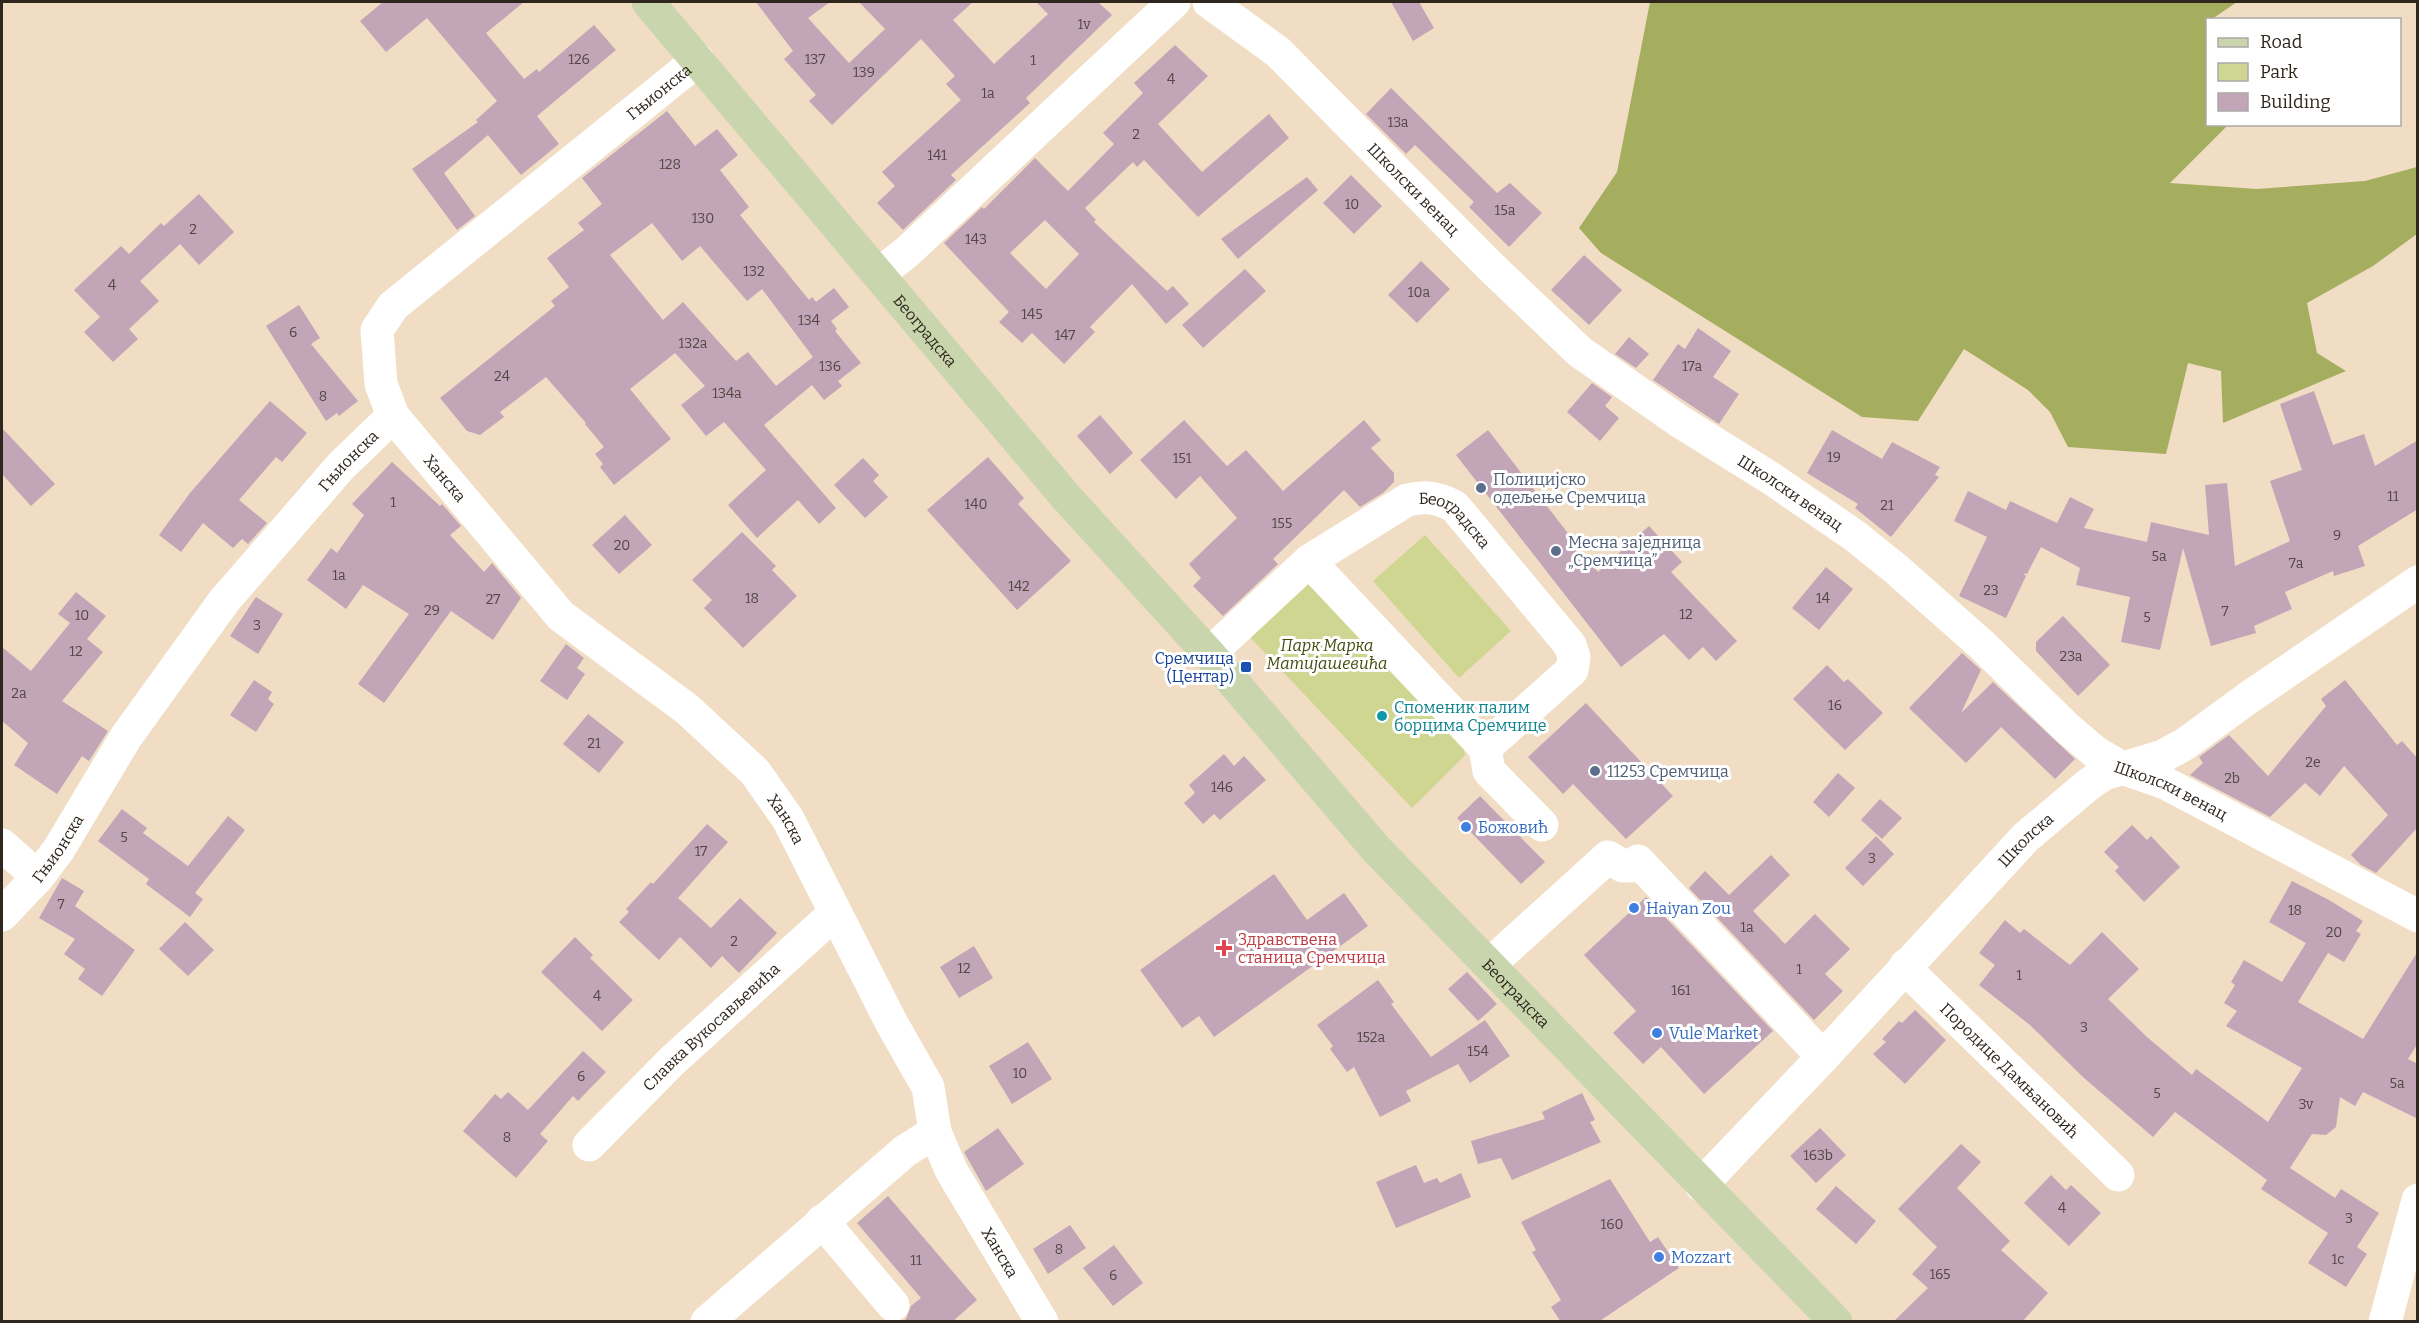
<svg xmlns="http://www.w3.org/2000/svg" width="2419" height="1323" viewBox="0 0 2419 1323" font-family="Bitter,serif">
<rect width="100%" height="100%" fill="#f0ddc3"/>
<path fill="#ced692" d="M1425 535 1511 631 1459 678 1373 581Z
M1314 575 1461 735 1465 755 1412 808 1249 636Z"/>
<path fill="#a5ae5f" d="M1650 2H2237L2212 19 2208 20 2207 23 2208 124 2228 125 2170 183 2257 189 2365 181 2417 167V234L2373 266 2307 303 2317 353 2346 371 2223 423 2221 371 2188 363 2166 454 2068 447 2050 412 2028 390 1964 349 1918 421 1862 417 1601 253 1579 228 1617 172Z"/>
<path fill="#c2a6b8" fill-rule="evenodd" d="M383 2H524L486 33 524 79 537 69 539 72 594 25 616 50 537 116 559 144 521 175 488 135 444 173 475 216 457 230 412 169 478 122 476 120 497 101 427 18 386 52 360 21Z
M756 2H830L808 18 849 63 885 29 859 2H973L953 20 994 64 1048 14 1036 2H1098L1112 15 1026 98 1030 103 951 175 956 180 903 230 877 203 895 186 882 172 961 100 946 84 955 76 921 39 832 125 809 101 816 95 784 59 793 51Z
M1391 2H1419L1434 28 1413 41Z
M1175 45 1208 76 1158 124 1202 172 1269 114 1289 138 1198 217 1144 160 1137 167 1133 162 1085 208 1096 220 1094 222 1167 291 1173 286 1189 304 1166 324 1132 284 1090 327 1095 332 1064 364 1032 333 1022 343 999 322 1009 312 944 243 982 207 984 209 1035 158 1068 191 1114 144 1103 133 1143 93 1134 83ZM1045 220 1079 254 1046 289 1010 253Z
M1391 88 1497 193 1510 183 1542 213 1509 247 1469 207 1474 202 1415 145 1406 154 1366 114Z
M667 111 695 146 717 129 738 155 720 170 749 207 740 215 809 300 812 297 816 302 834 288 849 307 831 321 837 329 835 331 861 363 838 381 842 386 824 400 812 385 764 425 836 508 819 524 798 500 757 538 728 505 766 470 724 422 706 436 681 405 705 386 675 353 630 389 671 439 614 485 600 467 603 464 595 454 604 447 585 424 586 423 546 377 500 412 504 417 480 435 467 431 440 398 555 306 551 301 569 287 547 258 584 230 578 223 602 204 582 178ZM652 223 682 261 700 246 747 301 762 289 813 357 776 386 748 352 736 361 683 302 663 320 610 255Z
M1351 175 1382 206 1354 234 1323 203Z
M1307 177 1318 190 1238 259 1221 239Z
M199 194 234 232 199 265 180 244 140 281 159 301 129 329 138 339 113 362 84 332 100 317 74 290 121 246 129 254 161 223 164 226Z
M1584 255 1622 290 1589 325 1551 290Z
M1421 261 1450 289 1417 323 1388 295Z
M1245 269 1266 291 1203 348 1182 325Z
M299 305 320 338 311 344 358 401 339 416 337 413 326 421 266 326Z
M1698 328 1731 351 1713 377 1739 394 1719 424 1653 380 1678 344 1685 349Z
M1629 337 1649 354 1636 368 1615 354Z
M1592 383 1612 397 1605 406 1619 418 1600 441 1567 412Z
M2314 391 2333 445 2364 434 2375 466 2418 440V509L2358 546 2365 566 2334 576 2333 571 2285 592 2292 609 2254 626 2256 633 2211 646 2183 548 2160 650 2121 642 2130 597 2076 585 2080 568 2041 547 2027 574 2023 573 2026 576 2006 618 1959 596 1987 537 1954 521 1968 491 2006 510 2010 501 2057 523 2070 497 2094 509 2084 528 2147 542 2151 522 2209 535 2205 485 2227 483 2235 566 2290 541 2270 481 2302 470 2280 404Z
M270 401 307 433 282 462 276 457 239 500 267 523 248 544 242 539 233 548 203 523 181 552 159 535 190 493Z
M1100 415 1133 453 1110 474 1077 436Z
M1184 420 1227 466 1246 450 1283 491 1364 420 1381 440 1371 448 1394 473V482L1383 493 1360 507 1344 490 1273 559 1278 564 1223 616 1193 586 1201 578 1189 564 1237 518 1200 476 1176 499 1140 460Z
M2 428 55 484 31 506 2 474Z
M1488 430 1598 572 1649 526 1682 562 1671 572 1737 641 1716 661 1703 647 1689 660 1664 634 1621 667 1456 455Z
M1832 430 1882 459 1892 442 1940 467 1935 475 1939 477 1891 537 1855 508 1858 504 1807 473Z
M988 457 1024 498 1018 504 1071 561 1017 610 927 510Z
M863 458 879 475 873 481 888 497 865 518 834 485Z
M392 462 440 506 442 504 461 526 450 535 484 572 492 563 521 598 493 640 451 611 384 703 358 684 409 614 363 585 346 609 307 580 331 548 337 553 364 515 352 504Z
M625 515 652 545 619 574 592 545Z
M742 532 776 566 772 570 797 596 743 648 704 608 712 600 692 580Z
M1826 567 1853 589 1819 630 1792 608Z
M76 592 106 616 87 639 103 652 62 701 108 731 89 761 82 756 57 794 14 765 28 743 2 721V647L31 671 70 623 58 614Z
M256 597 283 614 258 654 230 636Z
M2063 616 2110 665 2078 696 2036 651V642Z
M566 644 584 658 577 668 585 674 567 700 540 681Z
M1962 653 1981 670 1961 713 1993 682 2075 759 2055 779 2001 727 1966 763 1909 708Z
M1827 665 1844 682 1848 679 1883 713 1845 750 1793 699Z
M254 680 272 692 268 699 274 704 256 732 230 715Z
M2345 680 2397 745 2402 741 2418 759V827L2376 873 2361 865 2351 855 2388 815 2344 766 2320 796 2305 783 2270 817 2190 775 2203 763 2199 757 2229 735 2268 776 2326 706 2321 699Z
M1586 703 1673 796 1626 839 1573 784 1563 794 1528 757Z
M588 714 624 742 599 773 563 744Z
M1224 754 1234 766 1244 756 1266 780 1220 820 1214 814 1203 824 1184 803 1195 793 1189 785Z
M1838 773 1855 788 1829 817 1813 802Z
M1480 796 1545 862 1521 884 1457 818Z
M1880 799 1902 818 1882 839 1861 820Z
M122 809 147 828 143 833 188 866 228 816 245 830 195 893 203 899 190 917 146 884 149 879 98 841Z
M707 824 728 842 678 898 711 928 740 898 777 933 739 973 722 956 711 968 680 937 659 960 619 922 629 912 626 909 651 882 653 884Z
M2132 825 2147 840 2151 836 2180 867 2144 902 2115 871 2119 867 2104 852Z
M1876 836 1894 854 1863 886 1845 868Z
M1771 855 1790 875 1753 911 1785 944 1815 914 1850 949 1825 974 1843 991 1814 1020 1689 888 1705 871 1729 895Z
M1274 874 1307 920 1344 893 1368 926 1214 1037 1199 1016 1182 1028 1140 970Z
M62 878 84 891 75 906 135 950 102 996 78 979 85 969 64 954 75 939 39 918Z
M2292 881 2329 900 2363 921 2356 931 2361 934 2344 962 2328 953 2298 1002 2363 1039 2418 951V1043L2408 1059 2418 1064V1119L2363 1092 2355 1106 2340 1097 2336 1127 2326 1135 2312 1134 2290 1168 2335 1198 2341 1189 2379 1213 2357 1247 2367 1254 2346 1287 2308 1263 2328 1233 2261 1189 2267 1180 2175 1112 2153 1137 2084 1078 2030 1025 1979 985 1995 965 1979 953 2005 920 2020 933 2024 929 2070 965 2102 932 2139 969 2108 999 2147 1037 2192 1075 2196 1069 2268 1122 2302 1068 2226 1026 2237 1011 2224 1003 2235 985 2231 982 2244 960 2282 982 2306 943 2269 922Z
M1646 897 1773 1031 1704 1094 1661 1047 1643 1064 1613 1033 1636 1011 1584 955Z
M185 922 214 950 188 976 159 949Z
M575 937 593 955 590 958 633 1000 602 1031 541 972Z
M974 946 993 978 959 998 940 967Z
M1467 972 1497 1004 1478 1021 1448 989Z
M1378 980 1394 1002 1391 1004 1431 1057 1485 1020 1510 1056 1470 1083 1458 1064 1406 1091 1411 1101 1380 1117 1354 1067 1347 1072 1330 1049 1333 1046 1317 1025Z
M1915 1010 1946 1040 1905 1084 1873 1054 1886 1042 1882 1039 1899 1021 1902 1023Z
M1028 1042 1052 1079 1012 1104 989 1066Z
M583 1051 606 1072 578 1101 573 1096 540 1134 548 1141 516 1178 463 1131 495 1094 501 1099 508 1092 528 1110Z
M1582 1093 1595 1120 1590 1122 1601 1142 1512 1180 1501 1158 1478 1164 1471 1141 1545 1119 1542 1112Z
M998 1128 1024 1164 986 1191 964 1152Z
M1820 1128 1846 1155 1816 1183 1790 1156Z
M1961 1144 1981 1162 1957 1188 2010 1241 2001 1250 2048 1293 2022 1322H1893L1928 1288 1912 1274 1937 1247 1898 1209Z
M1416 1165 1424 1183 1437 1178 1440 1183 1461 1173 1471 1197 1396 1228 1376 1182Z
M2051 1175 2066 1190 2071 1185 2101 1213 2069 1246 2024 1203Z
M1610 1179 1650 1242 1658 1237 1679 1268 1598 1322H1561L1551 1307 1561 1300 1532 1252 1536 1250 1521 1222Z
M1836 1186 1876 1221 1856 1244 1816 1209Z
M888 1196 977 1300 952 1322H901L906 1319 911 1306 921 1298 857 1223Z
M1070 1225 1086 1248 1048 1274 1033 1249Z
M1114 1245 1143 1283 1113 1306 1083 1268Z"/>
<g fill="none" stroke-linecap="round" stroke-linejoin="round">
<g stroke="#fff" stroke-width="33">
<path id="s1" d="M1209 2 1278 52 1489 265 1580 352 1679 421 1772 479 1855 536 1896 569 1982 645 2067 728 2095 752 2122 768 2165 783 2418 916"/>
<path d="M879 274 907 252 1174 2"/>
<path id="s2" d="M393 416 561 616 687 709 755 772 788 819 891 1022 928 1087 935 1132 951 1170 1042 1322"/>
<path d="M1309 561 1485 748"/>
<path id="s3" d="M1209 654 1309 561 1407 500C1425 496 1438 497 1455 507L1570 645 1574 657 1572 670 1485 748 1489 771 1542 825"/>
<path d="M2 845 38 877"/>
<path id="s4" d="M2 915 38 877 59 849 126 737 224 601 341 466 393 416 381 384 377 330 393 306 698 60"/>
<path d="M1490 964 1608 857 1623 866H1632L1638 861 1823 1057"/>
<path id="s5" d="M1906 965 1915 978 2118 1175"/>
<path id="s6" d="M589 1145 672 1061 835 913"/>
<path id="s7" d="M1701 1185 1823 1057 2026 837 2089 784 2104 774 2163 756 2185 744 2248 698 2418 582"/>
<path d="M822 1221 893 1305"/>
<path d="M707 1322 905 1151 935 1132"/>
<path d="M2385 1322 2418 1200"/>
</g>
<path stroke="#c8d5ad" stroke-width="33" id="s8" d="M648 2 1066 497 1209 654 1377 850 1836 1322"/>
</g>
<g fill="#5c6f8a" stroke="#fff" stroke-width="2">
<circle cx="1481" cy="488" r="6"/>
<circle cx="1556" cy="551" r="6"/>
<circle cx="1595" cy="771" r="6"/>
</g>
<rect fill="#1a4fb4" stroke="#fff" stroke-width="2" x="1240" y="661" width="12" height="12" rx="3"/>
<circle fill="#0f9aa8" stroke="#fff" stroke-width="2" cx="1382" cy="716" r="6"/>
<g fill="#3f7fe0" stroke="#fff" stroke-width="2">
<circle cx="1466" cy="827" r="6"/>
<circle cx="1634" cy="908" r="6"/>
<circle cx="1657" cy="1033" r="6"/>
<circle cx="1659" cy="1257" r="6"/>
</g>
<path fill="#e0444e" stroke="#fff" stroke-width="2" d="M1221 939h6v6h6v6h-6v6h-6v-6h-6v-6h6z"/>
<g text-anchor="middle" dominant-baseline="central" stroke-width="6" stroke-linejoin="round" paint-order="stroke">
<g font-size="14" fill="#544744">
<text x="1084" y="24">1v</text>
<text x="579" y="59">126</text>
<text x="815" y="59">137</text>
<text x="1033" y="60">1</text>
<text x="864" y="72">139</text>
<text x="1171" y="79">4</text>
<text x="988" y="93">1a</text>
<text x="1398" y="122">13a</text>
<text x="1136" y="134">2</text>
<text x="937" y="155">141</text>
<text x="670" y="164">128</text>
<text x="1352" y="204">10</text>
<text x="1505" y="210">15a</text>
<text x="703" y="218">130</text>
<text x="193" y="229">2</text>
<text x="976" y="239">143</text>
<text x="754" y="271">132</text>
<text x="112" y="285">4</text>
<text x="1419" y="292">10a</text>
<text x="1032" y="314">145</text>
<text x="809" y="320">134</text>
<text x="293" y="332">6</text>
<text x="1065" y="335">147</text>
<text x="693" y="343">132a</text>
<text x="830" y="366">136</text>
<text x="1692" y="366">17a</text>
<text x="502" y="376">24</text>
<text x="727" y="393">134a</text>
<text x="323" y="396">8</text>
<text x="1834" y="457">19</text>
<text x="1182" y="458">151</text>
<text x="2393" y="496">11</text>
<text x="393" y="502">1</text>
<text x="976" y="504">140</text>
<text x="1887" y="505">21</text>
<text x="1282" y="523">155</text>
<text x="2337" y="535">9</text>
<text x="622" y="545">20</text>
<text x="2159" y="556">5a</text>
<text x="2296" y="563">7a</text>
<text x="339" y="575">1a</text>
<text x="1019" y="586">142</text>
<text x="1991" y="590">23</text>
<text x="752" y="598">18</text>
<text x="1823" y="598">14</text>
<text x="493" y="599">27</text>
<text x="432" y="610">29</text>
<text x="2225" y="611">7</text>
<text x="1686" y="614">12</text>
<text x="82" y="615">10</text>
<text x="2147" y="617">5</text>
<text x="257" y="625">3</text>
<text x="76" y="651">12</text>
<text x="2071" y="656">23a</text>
<text x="19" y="693">2a</text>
<text x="1835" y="705">16</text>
<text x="594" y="743">21</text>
<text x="2313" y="762">2e</text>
<text x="2232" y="778">2b</text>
<text x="1222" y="787">146</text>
<text x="124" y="837">5</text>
<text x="701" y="851">17</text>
<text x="1872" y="858">3</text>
<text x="61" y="904">7</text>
<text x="2295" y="910">18</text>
<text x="1747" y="927">1a</text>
<text x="2334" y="932">20</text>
<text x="734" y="941">2</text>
<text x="964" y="968">12</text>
<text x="1799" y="969">1</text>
<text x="2019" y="975">1</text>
<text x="1681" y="990">161</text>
<text x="597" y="996">4</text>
<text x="2084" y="1027">3</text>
<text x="1371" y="1037">152a</text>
<text x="1478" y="1051">154</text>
<text x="1020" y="1073">10</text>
<text x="581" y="1076">6</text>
<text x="2397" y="1083">5a</text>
<text x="2157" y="1093">5</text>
<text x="2306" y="1104">3v</text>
<text x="507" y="1137">8</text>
<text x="1818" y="1155">163b</text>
<text x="2062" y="1208">4</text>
<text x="2349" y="1218">3</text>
<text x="1612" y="1224">160</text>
<text x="1059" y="1249">8</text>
<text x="2338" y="1259">1c</text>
<text x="916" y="1260">11</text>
<text x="1940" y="1274">165</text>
<text x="1113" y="1275">6</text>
</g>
<g font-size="16" fill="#2f271e" stroke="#fff">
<text stroke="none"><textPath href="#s4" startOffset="1095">Гњионска</textPath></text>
<text stroke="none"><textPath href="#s1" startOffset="278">Школски венац</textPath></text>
<text stroke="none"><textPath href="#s8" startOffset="430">Београдска</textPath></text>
<text stroke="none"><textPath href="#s4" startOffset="573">Гњионска</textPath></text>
<text stroke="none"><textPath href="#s2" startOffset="81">Ханска</textPath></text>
<text stroke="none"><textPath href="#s1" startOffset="764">Школски венац</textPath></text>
<text stroke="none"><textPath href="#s3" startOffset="308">Београдска</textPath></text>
<text stroke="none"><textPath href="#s1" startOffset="1250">Школски венац</textPath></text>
<text stroke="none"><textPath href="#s2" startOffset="567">Ханска</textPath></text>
<text stroke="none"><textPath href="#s7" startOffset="474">Школска</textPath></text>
<text stroke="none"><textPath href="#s4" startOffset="87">Гњионска</textPath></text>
<text stroke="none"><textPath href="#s8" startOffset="1318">Београдска</textPath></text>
<text stroke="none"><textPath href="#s6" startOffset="170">Славка Вукосављевића</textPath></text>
<text stroke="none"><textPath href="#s5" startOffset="148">Породице Дамњановић</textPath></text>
<text stroke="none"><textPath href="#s2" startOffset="1053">Ханска</textPath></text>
</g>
<g font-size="16" fill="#4e5e75" stroke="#fff" text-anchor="start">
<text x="1493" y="479">Полицијско<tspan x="1493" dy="18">одељење Сремчица</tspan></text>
<text x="1568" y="542">Месна заједница<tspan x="1568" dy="18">„Сремчица”</tspan></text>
<text x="1607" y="771">11253 Сремчица</text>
</g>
<g font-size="16" font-style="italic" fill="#454a0d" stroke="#fff">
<text x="1327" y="645">Парк Марка<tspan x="1327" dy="18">Матијашевића</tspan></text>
</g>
<g font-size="16" fill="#164399" stroke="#fff" text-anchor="end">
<text x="1234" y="658">Сремчица<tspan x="1234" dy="18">(Центар)</tspan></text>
</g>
<g font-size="16" fill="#0d838f" stroke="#fff" text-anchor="start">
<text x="1394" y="707">Споменик палим<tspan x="1394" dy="18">борцима Сремчице</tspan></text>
</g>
<g font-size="16" fill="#366cbe" stroke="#fff" text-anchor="start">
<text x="1478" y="827">Божовић</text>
<text x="1646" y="908">Haiyan Zou</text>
<text x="1669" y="1033">Vule Market</text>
<text x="1671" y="1257">Mozzart</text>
</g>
<g font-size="16" fill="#be3a42" stroke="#fff" text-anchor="start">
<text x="1238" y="939">Здравствена<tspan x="1238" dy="18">станица Сремчица</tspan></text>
</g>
</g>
<rect width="2419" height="1323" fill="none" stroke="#2f271e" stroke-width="6"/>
<rect x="2206" y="18" width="195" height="108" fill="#ffffff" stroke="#aca9a5" stroke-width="1.5"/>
<rect x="2218" y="38" width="30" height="9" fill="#c8d5ad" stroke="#aca9a5" stroke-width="1.5"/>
<text x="2260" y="48" font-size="18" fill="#2f271e">Road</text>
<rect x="2218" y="63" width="30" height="18" fill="#ced692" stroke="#aca9a5" stroke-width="1.5"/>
<text x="2260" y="78" font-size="18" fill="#2f271e">Park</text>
<rect x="2218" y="93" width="30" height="18" fill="#c2a6b8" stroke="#aca9a5" stroke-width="1.5"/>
<text x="2260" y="108" font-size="18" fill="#2f271e">Building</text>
</svg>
